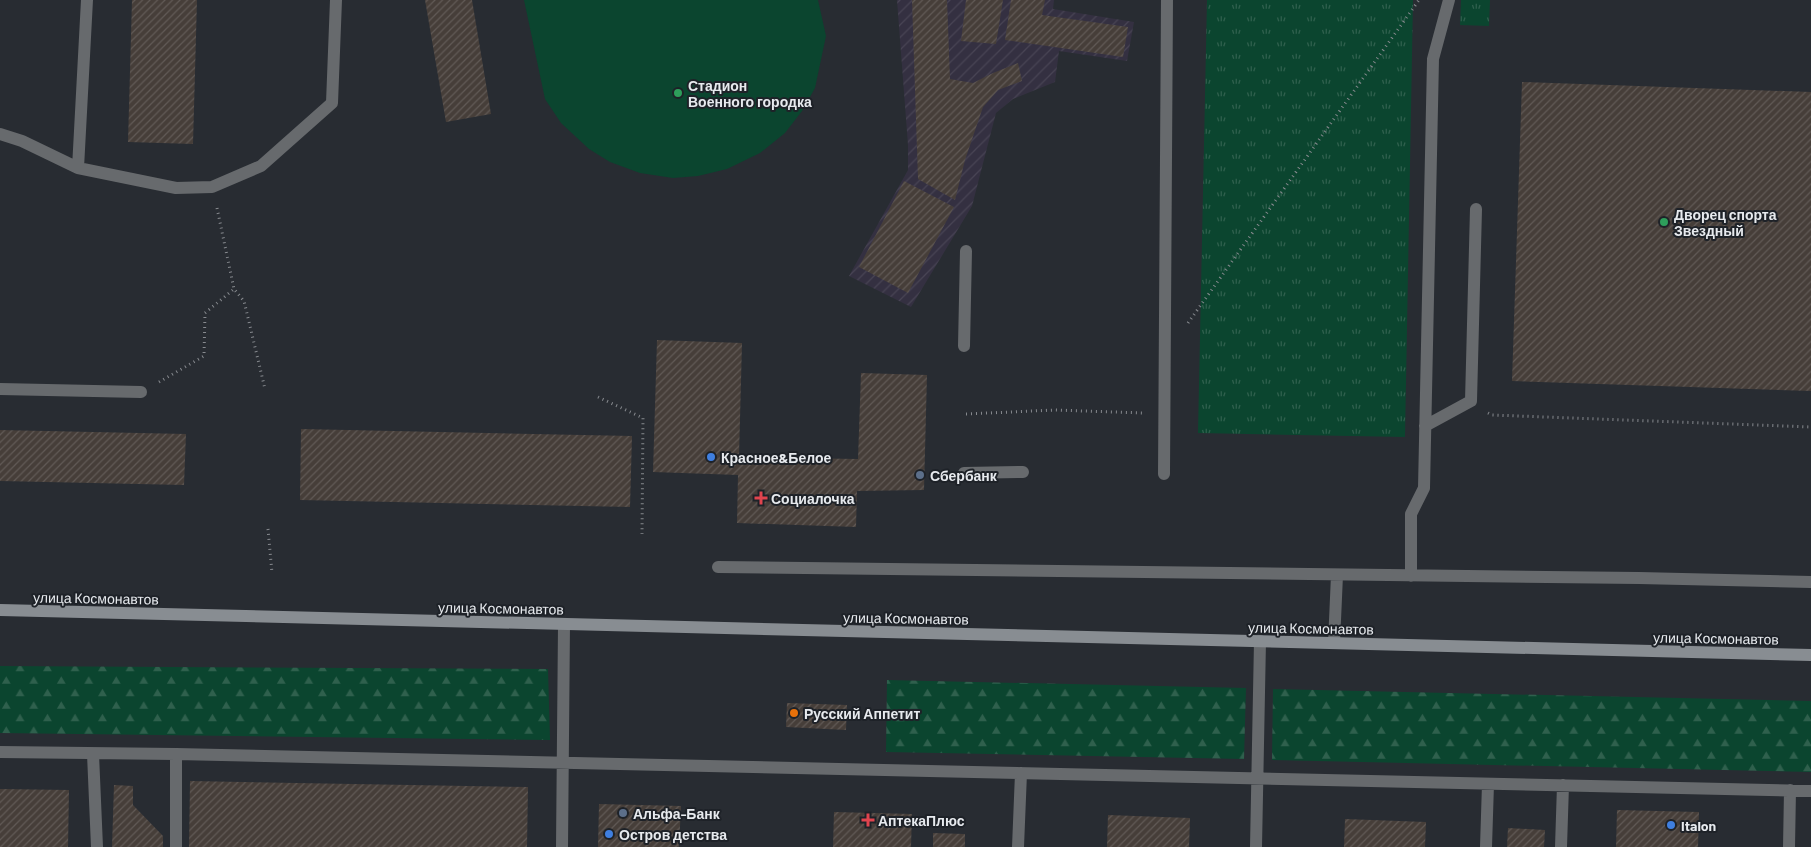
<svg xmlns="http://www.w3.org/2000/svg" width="1811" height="847" viewBox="0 0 1811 847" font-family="Barlow,sans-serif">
<defs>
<pattern id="industrial-furrows" width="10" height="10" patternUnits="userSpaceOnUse" patternTransform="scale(1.25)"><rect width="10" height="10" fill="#343041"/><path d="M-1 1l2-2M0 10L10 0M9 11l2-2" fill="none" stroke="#484454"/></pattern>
<pattern id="grass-tufts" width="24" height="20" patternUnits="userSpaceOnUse" patternTransform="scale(1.25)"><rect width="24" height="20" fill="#0b452f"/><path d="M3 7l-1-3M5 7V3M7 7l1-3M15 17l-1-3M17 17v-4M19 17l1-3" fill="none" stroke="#2f604d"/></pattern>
<pattern id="forest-firs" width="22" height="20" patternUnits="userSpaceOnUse" patternTransform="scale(1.25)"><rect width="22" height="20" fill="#0b452f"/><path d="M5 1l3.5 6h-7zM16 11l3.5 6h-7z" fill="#2f604d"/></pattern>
<pattern id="building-hatch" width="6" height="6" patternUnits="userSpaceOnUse" patternTransform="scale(1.25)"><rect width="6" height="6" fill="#463e39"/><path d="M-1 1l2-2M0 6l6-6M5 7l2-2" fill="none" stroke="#615a56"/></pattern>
</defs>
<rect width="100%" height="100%" fill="#282c32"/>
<path fill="url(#industrial-furrows)" d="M897 0H1054L1053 9 1134 22 1127 61 1059 51 1055 82 1013 99 996 113 972 206 911 307 849 276 908 170V145Z"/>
<path fill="url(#grass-tufts)" d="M1207 0H1413L1405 437 1198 433Z
M1461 0H1490L1489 26 1460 25Z"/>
<path fill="url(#forest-firs)" d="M0 666 548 669 550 740 0 733Z
M887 680 1246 688 1244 759 886 752Z
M1273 689 1811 701V772L1272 760Z"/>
<path fill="#0b452f" d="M524 0H818L826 36 815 88 802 111 785 133 760 153 727 169 698 176 673 178 640 173 610 162 589 149 561 123 545 99Z"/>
<path fill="url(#building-hatch)" d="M132 0H197L193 144 128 142Z
M425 0H472L491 114 446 122Z
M912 0H947L950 79 973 83 993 73 1018 63 1022 81 998 90 983 107 965 160 955 200 918 179Z
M966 0H1003L996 44 961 41Z
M1011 0H1045L1042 15 1128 27 1123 57 1005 40Z
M1522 82 1811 92V391L1512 381Z
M904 181 954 207 908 293 859 267Z
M657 340 742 343 739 457 858 459 861 373 927 375 924 490 857 491 856 527 737 523 738 475 653 472Z
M301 429 632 436 630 507 300 500Z
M0 430 186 434 184 485 0 481Z
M787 703 847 705 846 730 786 727Z
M190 781 528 787 527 847H189Z
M114 785 133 786V805L163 836V847H112Z
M0 789 69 790 68 847H0Z
M599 804 681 806 679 847H598Z
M1617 810 1699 812 1698 847H1616Z
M834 812 912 814 911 847H833Z
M1108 815 1190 818 1189 847H1107Z
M1345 819 1426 822 1425 847H1344Z
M1508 828 1545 830 1544 847H1507Z
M933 833 965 834V847H933Z"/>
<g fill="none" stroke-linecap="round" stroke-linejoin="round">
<path stroke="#878a8f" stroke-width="3" stroke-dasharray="1 4" stroke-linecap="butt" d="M217 208 234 289 244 301 265 389
M1188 323 1419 0
M159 382 204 356 205 313 234 289
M598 397 643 418 642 534
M1488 413 1492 415 1811 427
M966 414 1055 410 1143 413
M268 529 272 573"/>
<path stroke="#676a6d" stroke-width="12" d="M0 134 22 141 78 168 176 188 212 187 261 166 332 103 336 0
M78 168 87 0
M964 346 966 251
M0 389 141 392
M1425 426 1471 401 1476 209
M964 473 1023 472
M1164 474 1167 0
M718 567 1639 578 1811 582
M1411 576V514L1424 488 1433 59 1449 0
M1334 643 1337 575
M0 752 176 754 1811 791
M93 754 97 847
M176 847V754
M562 847 564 625
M1018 847 1021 773
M1256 847 1260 641
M1486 847 1488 784
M1561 847 1563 785
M1789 847 1790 790"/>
<path stroke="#888d92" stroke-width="12" d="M0 610 1811 655"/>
</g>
<g fill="#2e9e5b" stroke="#1e2228" stroke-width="2">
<circle cx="678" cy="93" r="5"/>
<circle cx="1664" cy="222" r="5"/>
</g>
<g fill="#3f7fe0" stroke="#1e2228" stroke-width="2">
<circle cx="711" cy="457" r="5"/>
<circle cx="1671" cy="825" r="5"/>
<circle cx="609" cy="834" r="5"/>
</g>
<g fill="#5c6f8a" stroke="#1e2228" stroke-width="2">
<circle cx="920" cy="475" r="5"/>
<circle cx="623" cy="813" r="5"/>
</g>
<g fill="#e0444e" stroke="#1e2228" stroke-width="2">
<path d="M758.5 490.5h5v5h5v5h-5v5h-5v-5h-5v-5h5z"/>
<path d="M865.5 812.5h5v5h5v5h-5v5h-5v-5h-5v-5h5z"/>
</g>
<circle fill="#e8710a" stroke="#1e2228" stroke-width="2" cx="794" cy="713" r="5"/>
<g text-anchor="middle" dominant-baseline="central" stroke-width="4" stroke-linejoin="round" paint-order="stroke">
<g font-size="14" font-weight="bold" fill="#e7eaee" stroke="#1e2228" text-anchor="start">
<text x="688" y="85">Стадион<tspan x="688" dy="16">Военного городка</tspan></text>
<text x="1674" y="214">Дворец спорта<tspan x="1674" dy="16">Звездный</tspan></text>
<text x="721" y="457">Красное&amp;Белое</text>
<text x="930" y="475">Сбербанк</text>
<text x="771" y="498">Социалочка</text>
<text x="804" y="713">Русский Аппетит</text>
<text x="633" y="813">Альфа-Банк</text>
<text x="878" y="820">АптекаПлюс</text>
<text x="1681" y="825">Italon</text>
<text x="619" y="834">Остров детства</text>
</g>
<g font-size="14" fill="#e7eaee" stroke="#1e2228">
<text transform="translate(96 598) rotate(1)">улица Космонавтов</text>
<text transform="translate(501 608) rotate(1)">улица Космонавтов</text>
<text transform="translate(906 618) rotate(1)">улица Космонавтов</text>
<text transform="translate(1311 628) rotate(1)">улица Космонавтов</text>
<text transform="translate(1716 638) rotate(1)">улица Космонавтов</text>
</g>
</g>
</svg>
